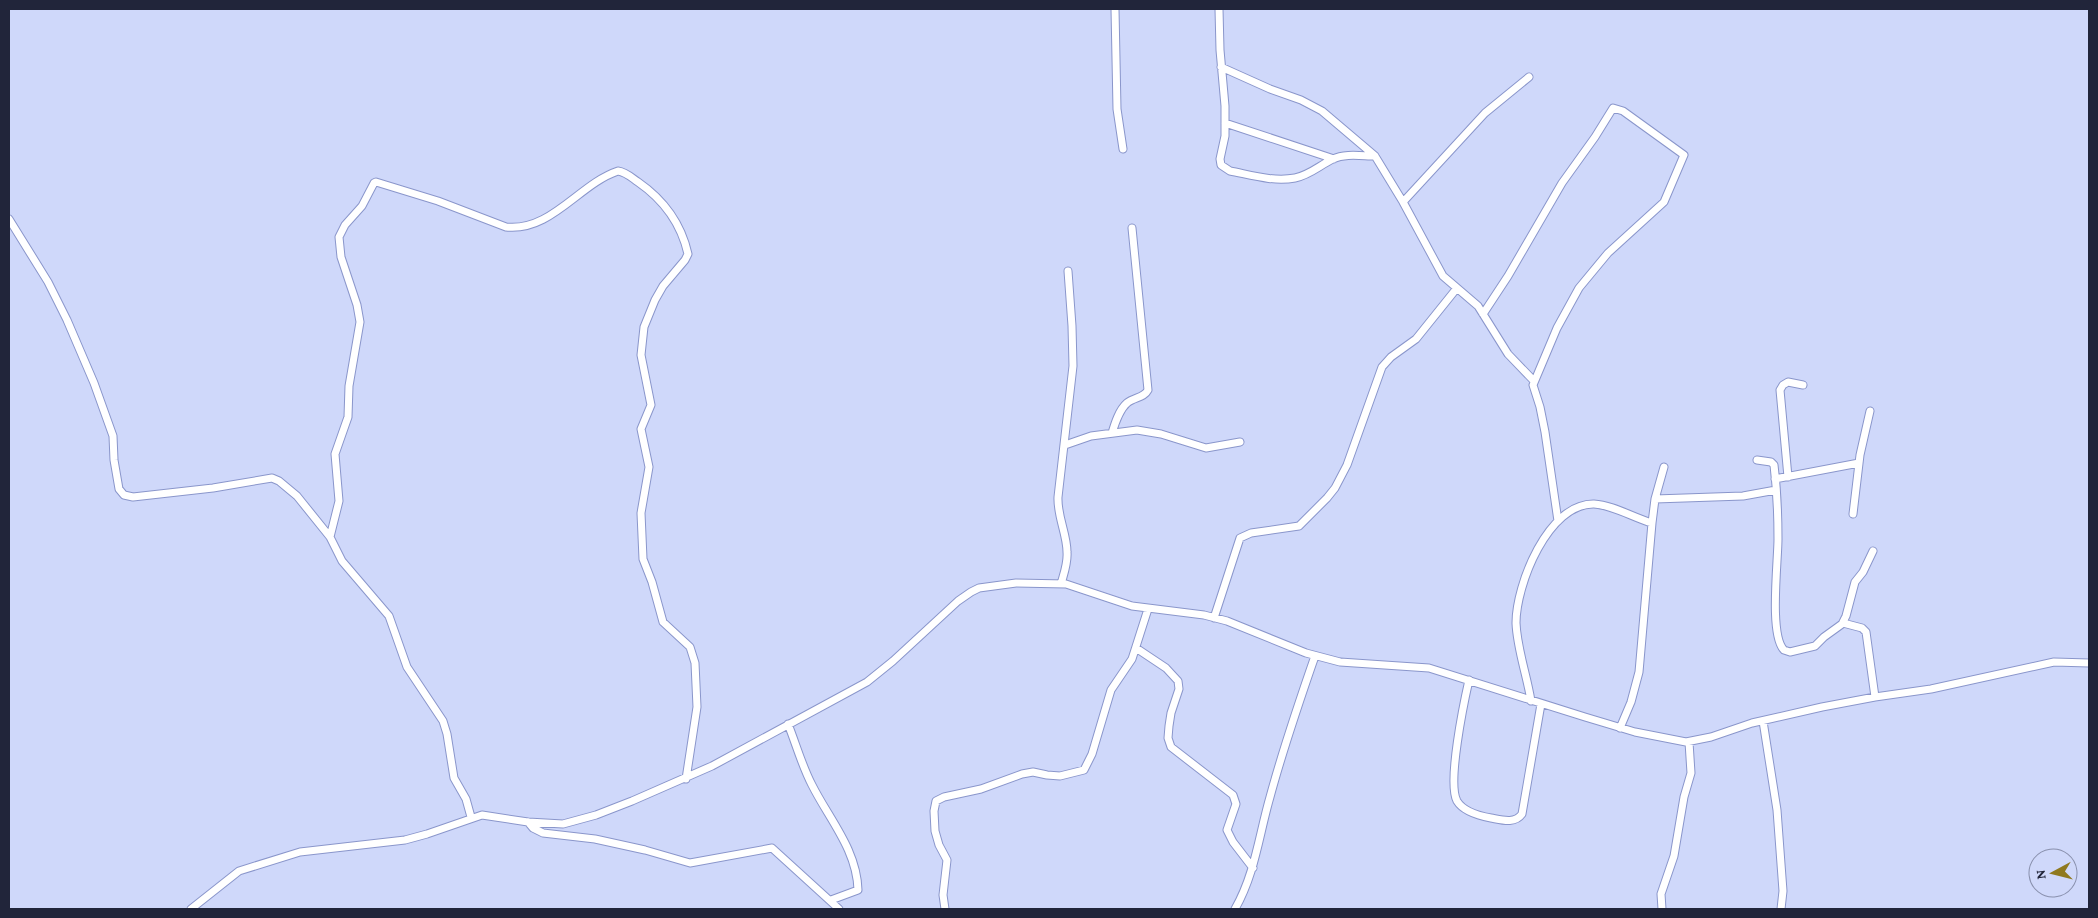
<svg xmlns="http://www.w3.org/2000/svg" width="2098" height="918" viewBox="0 0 2098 918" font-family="'Crimson Pro',serif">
<rect width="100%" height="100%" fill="#cfd8fa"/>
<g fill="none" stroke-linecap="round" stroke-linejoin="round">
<g stroke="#8a96cb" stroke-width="9">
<path id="street" d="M1115 9 1117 109 1123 149
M1219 9 1220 50 1225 106V136L1220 159 1221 165 1230 171C1251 175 1273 182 1295 178 1310 175 1320 165 1333 159 1345 153 1362 156 1375 156
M1221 67 1270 89 1301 100 1322 111 1375 156 1403 202 1443 276 1478 306 1508 354 1534 381
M1225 123 1334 159
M1403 202 1485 113 1529 77
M9 219 48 282 67 320 94 383 113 436 114 460 119 489 124 495 133 497 213 488 272 478 279 481 297 496 330 537 342 561 389 616 407 667 443 721 447 734 454 778 466 799 471 817
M1483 314 1508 276 1562 183 1595 137 1613 108 1623 111 1684 155 1664 202 1608 253 1579 288 1557 328 1533 385 1540 407 1545 432 1558 521
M1112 433C1115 423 1119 410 1127 403 1134 397 1144 398 1148 390L1132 228
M1065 445 1091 436 1137 430 1161 434 1206 448 1240 442
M1757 460 1771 462 1774 465C1777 490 1778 515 1778 539 1778 562 1769 635 1784 650L1790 652 1815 646 1824 637 1842 624 1846 616 1855 582 1863 572 1873 551
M1788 477 1780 390 1783 385 1788 382 1803 385
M1775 479 1859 463
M1655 499 1743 496 1776 490
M1853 514 1860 455 1870 411
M330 537 339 501 335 454 348 417 349 386 360 322 357 305 341 257 339 237 345 225 362 206 374 183 376 182 438 201 506 227C551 232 579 184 618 171 626 172 632 178 638 182 664 200 681 223 688 254L685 260 663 286 655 300 644 327 641 355 651 405 641 429 649 467 641 513 643 559 652 582 663 622 690 647 695 663 697 707 686 779
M1061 584C1064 573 1068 563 1067 552 1067 534 1057 516 1058 497L1073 366 1072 326 1068 271
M1214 618 1240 538 1251 533 1299 526 1327 498 1335 488 1347 465 1382 367 1391 357 1416 339 1457 288
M1843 623 1862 628 1866 632 1875 697
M1136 648 1166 668 1178 681 1179 689 1171 713 1169 726 1168 738 1171 747 1233 795 1236 804 1227 830 1233 842 1253 868
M1469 680C1464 702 1447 783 1457 801 1463 811 1480 816 1491 818 1502 820 1515 824 1522 814L1541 704
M1531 701C1527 675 1517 649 1516 623 1516 585 1548 503 1594 504 1613 505 1634 518 1652 523
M1763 721 1777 810 1783 891 1781 909
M788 724C796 744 802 766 812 785 829 819 857 850 858 890L831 900
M1620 728 1631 702 1639 672 1652 523 1655 499 1664 467
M528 822 533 828 543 833 595 839 645 850 690 863 772 848 839 909
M191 909 239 871 300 852 405 840 427 834 482 815 528 822 563 824 596 815 632 801 712 766 867 682 893 661 958 601 971 592 979 588 1016 583 1066 584 1132 606 1204 615 1227 621 1306 653 1340 662 1429 668 1585 717 1635 732 1686 742 1711 737 1752 723 1822 707 1875 697 1931 689 2054 662 2089 663
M945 909 943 895 947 860 939 845 935 831 934 811 936 801 944 797 981 789 1022 774 1033 772 1047 775 1060 776 1084 770 1092 754 1111 690 1132 659 1148 609
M1235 909C1255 874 1259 835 1270 797 1283 749 1299 702 1315 656
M1662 909 1661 894 1674 856 1684 797 1691 773 1689 742"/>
</g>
<use href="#street" stroke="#fff" stroke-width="7"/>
</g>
<rect width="2098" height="918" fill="none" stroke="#21253a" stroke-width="20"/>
<g transform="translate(2053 873) rotate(263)"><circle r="24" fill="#cfd8fa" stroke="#8990ad"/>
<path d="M0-4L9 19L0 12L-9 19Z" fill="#8f791f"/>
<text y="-8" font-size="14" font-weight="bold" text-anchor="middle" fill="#21253a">N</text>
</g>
</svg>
